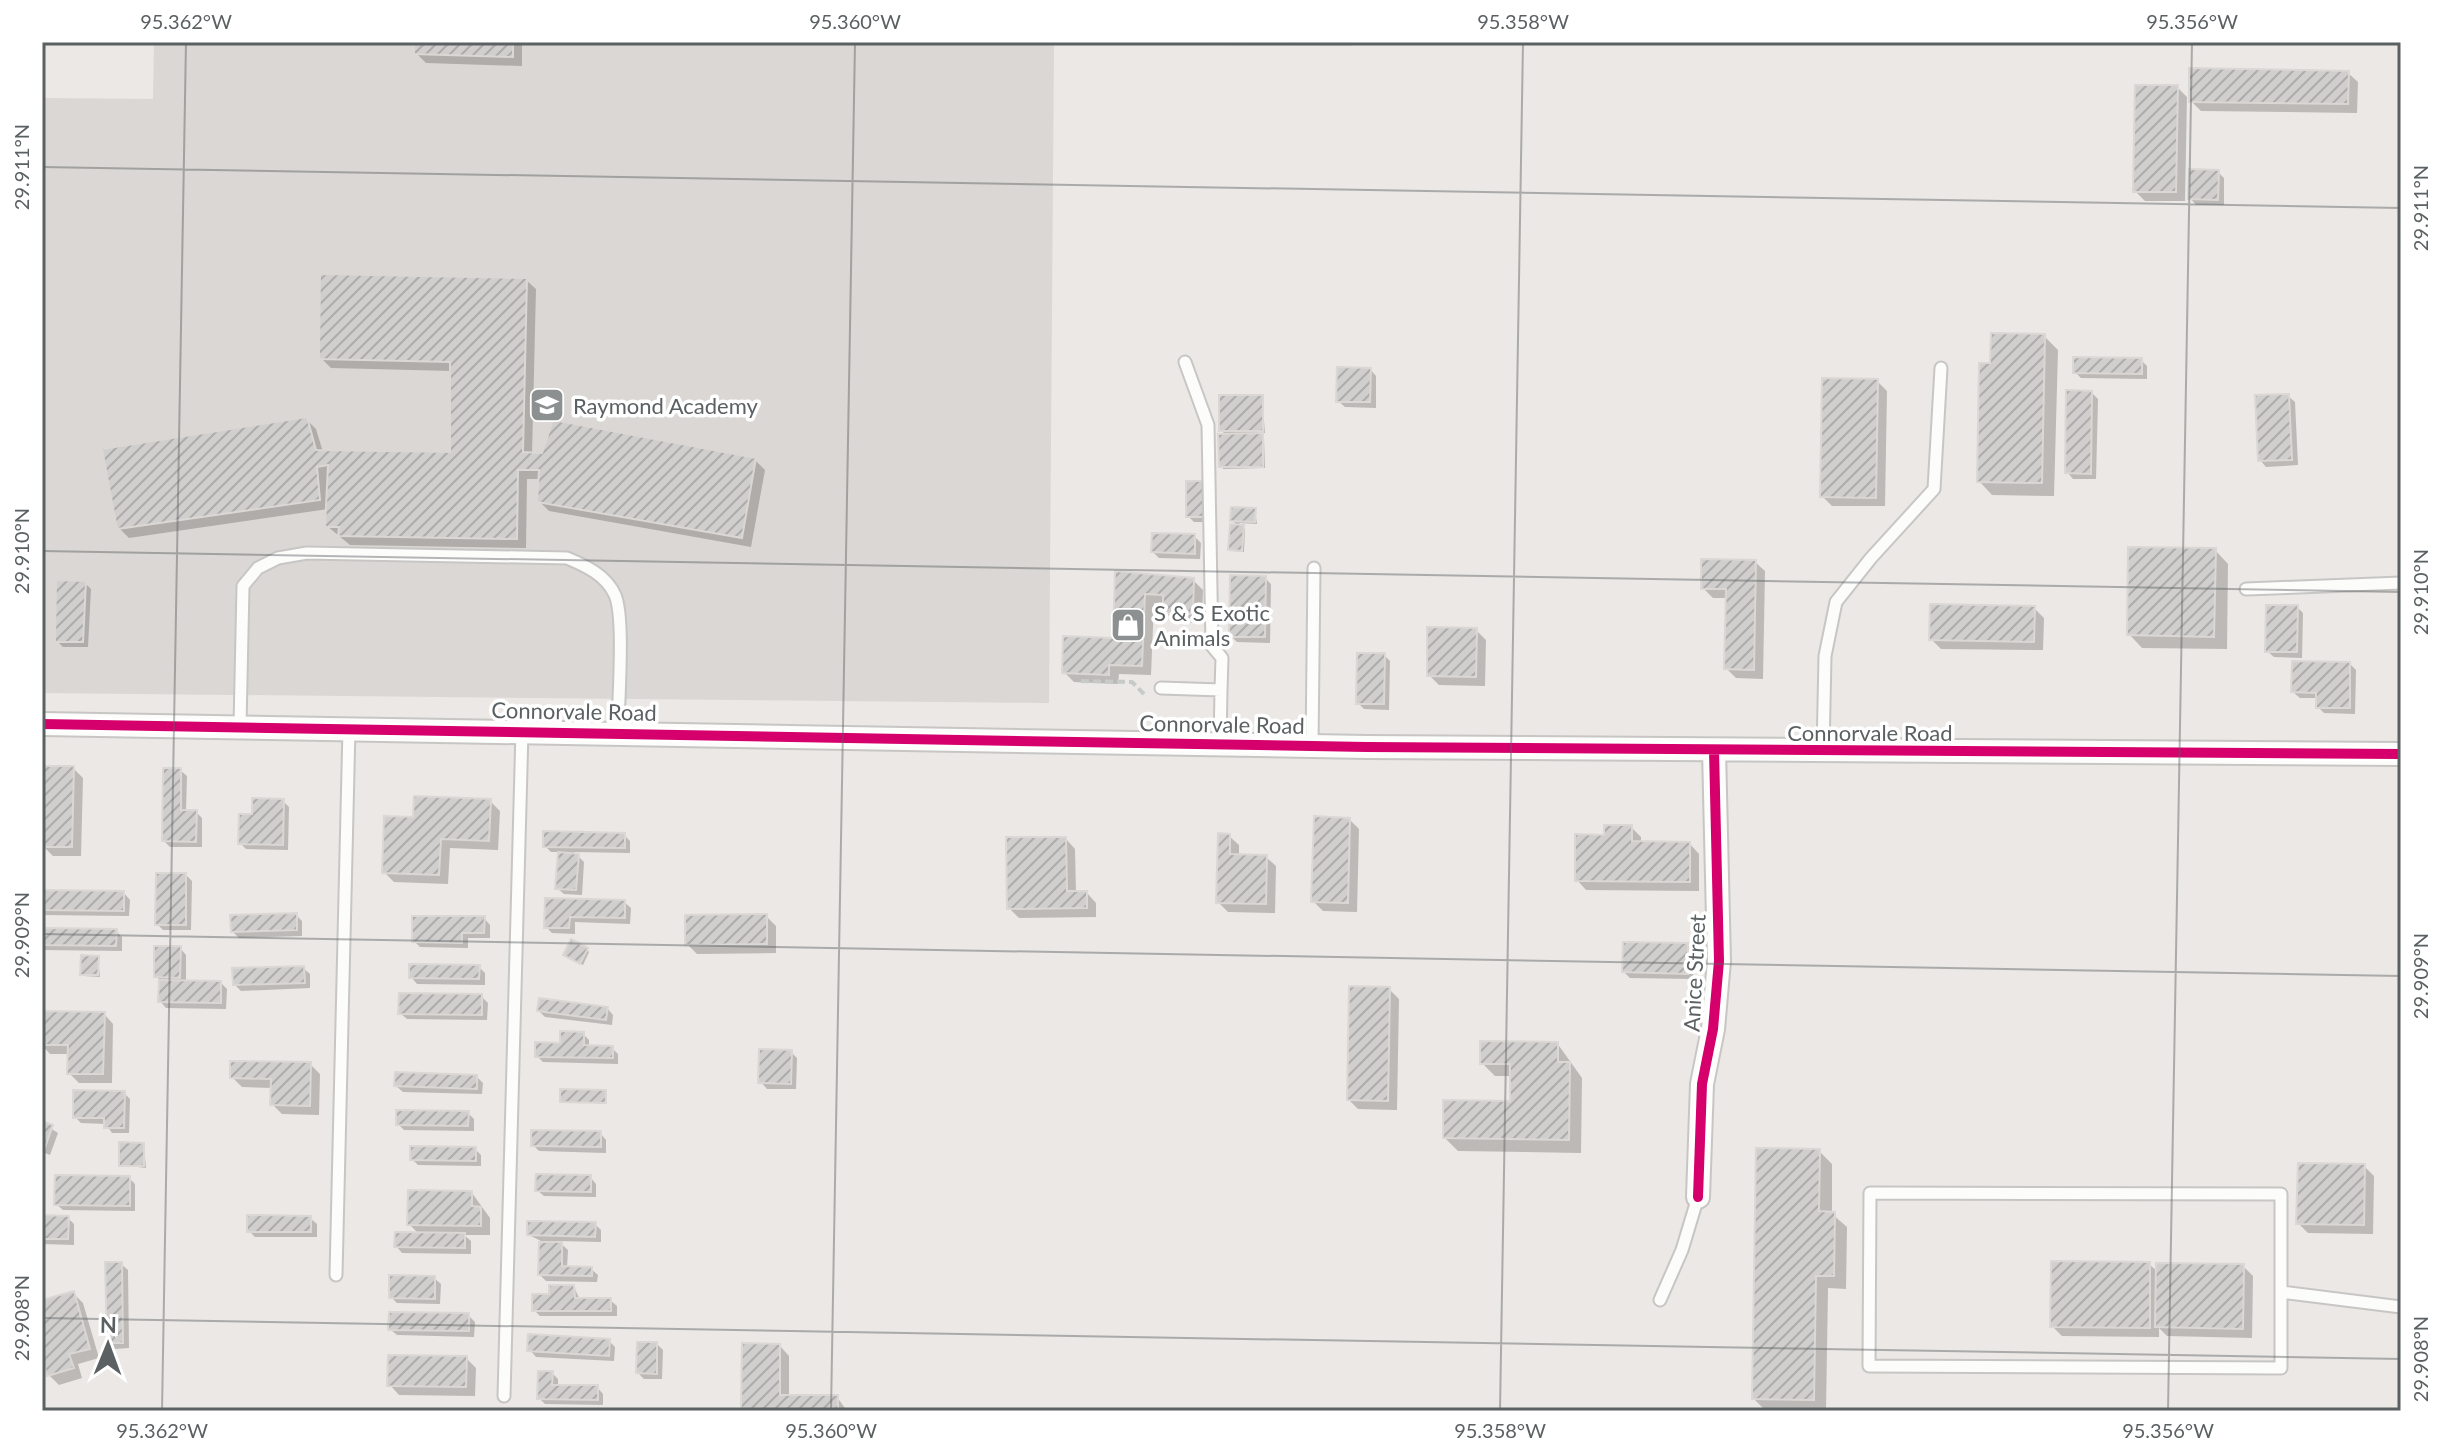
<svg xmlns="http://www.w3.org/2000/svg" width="2443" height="1453" viewBox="0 0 2443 1453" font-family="Lato,sans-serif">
<defs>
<pattern id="building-hatch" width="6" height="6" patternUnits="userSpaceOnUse" patternTransform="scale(2)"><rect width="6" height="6" fill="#d1cfce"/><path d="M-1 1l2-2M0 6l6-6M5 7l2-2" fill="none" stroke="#adabab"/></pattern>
</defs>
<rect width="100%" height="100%" fill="#ebe8e5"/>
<path fill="#dbd7d4" d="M154 42H1352V46L1054 44 1049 703 42 693V98L153 99Z"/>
<path fill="#0003" d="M416 42H522V66L426 63 416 53Z
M2348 73 2358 82 2357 113 2201 111 2187 97 2185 201H2145L2135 191 2177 87 2191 101Z
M2218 172 2224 178V205H2196L2190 198Z
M526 280 536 289 532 455 755 460 765 470 751 547 549 511 539 501 541 479H527L526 548 350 545 327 526 328 509 129 538 119 528 306 419 316 429 323 452 452 454V371L331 368 321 358Z
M2044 336 2058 350 2054 496 1992 495 1979 481 1992 365Z
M2141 360 2147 366V379L2081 378 2075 372Z
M1370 369 1376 376V408L1345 407 1338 401Z
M1877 381 1887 391 1885 506H1832L1822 496Z
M2092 393 2098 399 2096 479H2073L2067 472Z
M2288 396 2295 402 2298 465 2266 467 2260 460Z
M1262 397 1265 433H1259L1264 438 1265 468 1223 469 1226 435 1221 430Z
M1203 483 1209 522H1194L1188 516Z
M1255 510 1257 524 1239 523 1245 529 1244 552 1233 551 1230 549 1239 527 1232 520Z
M1194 536 1201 543 1200 559 1159 558 1153 552Z
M2215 550 2228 564 2227 649 2142 648 2129 634Z
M1755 562 1765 571 1763 679 1736 678 1726 668 1727 598H1713L1703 588Z
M1117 573 1193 580 1203 590 1202 623 1174 622 1165 612V603H1154L1151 675 1119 674 1118 684 1074 682 1064 672 1114 640Z
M1265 578 1271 584 1270 643 1237 642 1231 636Z
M85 583 91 589 88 647H63L57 641Z
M2297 607 2303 613 2302 658 2274 657 2267 651Z
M2034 608 2044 618 2043 650 1941 649 1931 639Z
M1476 630 1486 640 1485 686 1439 685 1429 675Z
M1384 655 1390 661 1389 710 1364 709 1358 703Z
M2350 664 2356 670 2355 714 2324 713 2318 707V698H2300L2293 692Z
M73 768 83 778 81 856H53L43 846Z
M180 770 187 776 186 812H196L202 818V847H170L164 841Z
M283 801 289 807 288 850 246 849 240 843 254 816Z
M490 801 500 811 498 850 450 848 448 884 394 882 384 872 415 819Z
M1350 820 1359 829 1357 912 1323 911 1313 901Z
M1631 827 1641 837V843L1690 844 1699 854V891L1586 890 1577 880 1606 837Z
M624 835 630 841V853L574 852 584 862 582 895 564 894 557 888 560 852H551L545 846Z
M1229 836 1239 845V856L1266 857 1276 866 1275 913 1228 912 1218 902Z
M1066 839 1075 849 1076 893H1087L1096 903V917L1019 918 1009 908Z
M186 875 192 881 191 930H163L157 924Z
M42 892 124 893 130 900 129 916 42 915Z
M547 900 624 902 631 908 630 924 575 922V934L552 933 546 927Z
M296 915 302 921V936L239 938 233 932Z
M766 916 776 926V953L697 954 687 944Z
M484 918 490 925V938H468V948L420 947 414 941Z
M42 930 116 931 122 937V951L42 950Z
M1687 945 1694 951 1693 979 1630 978 1624 972Z
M180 948 186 955V982L221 983 227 989 226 1009 166 1008 160 1001 161 981 156 976Z
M586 949 589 952 583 965 568 958Z
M98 958 100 977 84 976 82 974Z
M479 967 485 973V985L417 984 411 977Z
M303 968 310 974V988L241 991 235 985Z
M1389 989 1399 999 1397 1110 1358 1109 1349 1100Z
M481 996 488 1003 487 1020 407 1019 400 1013Z
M607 1008 613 1015 612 1025 545 1017 539 1011Z
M42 1013 104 1014 113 1024 112 1083H79L69 1073 70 1054H50L42 1045Z
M583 1034 589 1040V1047L612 1048 618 1054V1064L543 1062 537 1056Z
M1557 1043 1582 1078 1581 1153 1458 1151 1445 1138 1512 1103V1076H1495L1482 1063Z
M791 1052 797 1058 796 1089H767L761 1082Z
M310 1064 320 1074 319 1115 282 1114 272 1104 273 1088 242 1087 232 1077Z
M477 1077 483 1083 482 1094 403 1092 396 1086Z
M605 1092 607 1104 562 1101Z
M124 1093 130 1099 129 1133H112L106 1124 81 1123 75 1117Z
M468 1113 474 1119V1131L404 1130 398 1124Z
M42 1123 58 1133 50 1155 42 1152Z
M600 1133 606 1140V1153L539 1151 533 1145Z
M144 1145 146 1168 121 1165Z
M475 1149 481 1155V1166L418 1165 412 1159Z
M1819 1151 1832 1164V1214L1847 1227 1846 1289 1828 1288 1826 1411H1766L1754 1399Z
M2364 1166 2374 1176 2373 1234 2308 1233 2298 1223Z
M590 1177 596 1184V1197L544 1196 537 1190Z
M129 1178 135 1184V1211L63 1210 56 1204Z
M472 1193 490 1218V1235H464L471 1241V1254L402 1253 396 1246 419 1234 409 1224Z
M42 1217 68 1218 74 1224V1245L42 1244Z
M310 1218 317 1224V1237H255L249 1231Z
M595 1224 601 1230V1242L558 1241 568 1250 567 1268 591 1269 598 1275 597 1282 546 1281 540 1275 541 1241 529 1235Z
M121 1264 128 1270 129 1348 115 1349 109 1343Z
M2149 1264 2158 1272 2243 1266 2253 1276 2252 1338 2167 1336 2159 1328V1337L2062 1336 2052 1326Z
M434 1278 441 1284 440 1304 397 1303 391 1297Z
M574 1287 580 1300H610L617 1306V1316H540L534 1310 550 1296Z
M73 1293 83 1303 99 1358 78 1364 82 1378 59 1385 49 1375 42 1351V1302Z
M468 1315 475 1322 474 1337 397 1335 390 1329Z
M609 1341 615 1347 614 1361 536 1357 530 1350Z
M657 1344 663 1350 662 1379H644L638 1373Z
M780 1346 789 1356V1397H837L847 1411H743Z
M466 1358 476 1368 475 1396 399 1395 390 1385Z
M552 1373 558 1379V1387H597L603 1394V1405L545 1404 539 1398Z"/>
<path fill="url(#building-hatch)" stroke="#dad7d4" stroke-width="2" d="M414 42H513V57L414 54Z
M2189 68 2349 71 2348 104 2189 102Z
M2135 85H2178L2176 192H2133Z
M2189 169 2219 170 2218 200 2188 199Z
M320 274 527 278 523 452 542 453 553 420 756 458 742 538 537 502 539 470H518L517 539 338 536 339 527H325L328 465 317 467 320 500 117 529 102 449 307 417 316 450 450 452V362L319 359Z
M1991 333 2045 334 2042 483 1977 482 1979 363H1990Z
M2073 357 2142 358V374L2073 373Z
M1337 367 1371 368 1370 402H1336Z
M1822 378 1878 379 1876 498 1820 497Z
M2066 390 2092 391 2091 474 2065 473Z
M2289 394 2292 460 2258 461 2255 395Z
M1219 395H1263V431H1219Z
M1263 433V467H1219L1218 434Z
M1186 481H1204V517H1186Z
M1231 507 1256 508 1255 522 1230 521Z
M1230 524 1244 525 1242 551 1228 550Z
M1152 533 1195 534V554L1151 552Z
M2128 547 2216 548 2214 637 2127 635Z
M1701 559 1756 560 1754 670 1724 669 1726 589H1701Z
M1115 571 1194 578 1193 614 1163 613V595L1145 594 1142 666 1109 665V675L1062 673 1063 636 1113 638Z
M1230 575 1266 576 1265 637H1229Z
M56 580 86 581 83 642H55Z
M1930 604 2035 606 2034 642 1929 640Z
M2266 605H2298L2297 652H2265Z
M1427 627 1477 628 1476 677 1427 676Z
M1357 653H1385L1384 704H1356Z
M2292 661 2350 662V708H2316V693L2291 692Z
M42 766H74L72 847H42Z
M163 768H181V810H197L196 842 162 841Z
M414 796 491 799 489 841 441 839 439 875 382 873 384 816 413 817Z
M252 798 284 799 283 845 238 844 239 814H252Z
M1314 816 1350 818 1348 903 1311 902Z
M1604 825H1632V841L1690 842V882L1575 881V834L1604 835Z
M543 831 625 833V848L543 847Z
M1218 833 1230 834V854L1267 855 1266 904 1216 903Z
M1006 837H1066L1067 891H1087V908L1007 909Z
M558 852 579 854 576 890 555 889Z
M156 873H186V925H155Z
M42 890 124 891V911L42 910Z
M545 898 625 900V918L570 917 569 928H544Z
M297 913V930L231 932 230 915Z
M767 914V944L685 945V915Z
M412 916H485L484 933H462V943L412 942Z
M42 928 117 929 116 946 42 945Z
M571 939 588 948 580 964 563 955Z
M1623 942 1688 943V974L1622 972Z
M154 946H181L180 978 154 977Z
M81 955 99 956 98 975H80Z
M409 964 480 965 479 979 409 978Z
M304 966 305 983 233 985 232 968Z
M159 980 221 981V1003L158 1002Z
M1349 986 1390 987 1388 1101 1347 1100Z
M399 993 482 994V1015L398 1014Z
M539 998 608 1007 606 1020 537 1011Z
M42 1011 105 1012 103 1074H67L68 1045H42Z
M560 1031 584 1032V1045L613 1046V1058L535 1057V1042L560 1043Z
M1480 1041 1558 1042V1062H1570L1569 1140 1443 1138V1100L1510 1101V1064H1480Z
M759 1049 792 1050 791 1084 758 1083Z
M230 1061 311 1062 310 1106 270 1105 271 1079 230 1078Z
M395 1072 477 1075V1089L394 1086Z
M560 1089 606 1090V1103L560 1102Z
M73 1090 125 1091 124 1128H104V1118H73Z
M396 1110 469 1111 468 1126 396 1125Z
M42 1121 53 1125 44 1150 42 1149Z
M531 1130 601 1131V1147L531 1146Z
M119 1142 144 1143V1166H119Z
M410 1146 476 1147V1161L410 1160Z
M1756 1148 1820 1149 1819 1211 1835 1212 1834 1276H1816L1814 1400 1752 1399Z
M2298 1163 2365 1164 2364 1225 2296 1224Z
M536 1174 591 1175V1192L535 1191Z
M55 1175 130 1176V1206L54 1205Z
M408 1190 472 1191V1206L481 1207V1226L407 1225Z
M42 1215 69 1216 68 1239H42Z
M247 1215 311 1216V1232H247Z
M527 1221 596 1222 595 1237 527 1235Z
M395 1232 465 1233V1248L394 1247Z
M539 1242H562V1266L592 1267V1276L538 1275Z
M2051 1261 2150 1262V1328L2050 1327Z
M105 1262H122L123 1343H107Z
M2156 1263 2244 1264 2243 1329 2155 1327Z
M389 1275 435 1276V1299L389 1298Z
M549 1285H574L575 1298H611V1311H532V1294H549Z
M74 1291 90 1349 69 1354 74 1368 47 1376 42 1358V1300Z
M389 1312 469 1313V1331L388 1330Z
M528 1334 610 1339 609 1356 527 1351Z
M637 1342H657V1374L636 1373Z
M742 1343 780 1344V1395H838V1411H741Z
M388 1355 467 1356 466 1387 387 1386Z
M538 1371H553L552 1385H598V1400L537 1399Z"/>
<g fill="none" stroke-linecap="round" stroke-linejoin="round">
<g stroke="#c7c6c5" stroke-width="15">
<path id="service" d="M1185 362 1208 425 1212 646 1222 658 1221 690
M2246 589 2401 583
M1161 688 1221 690 1220 745
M240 726 243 586 258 568 278 558 307 553 567 558C586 566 606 575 615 595 625 618 618 702 618 732
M1312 746 1314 568
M1823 752 1825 656 1836 602 1871 558 1934 489 1941 368
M1870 1193 2281 1194V1368L1869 1366Z
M336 1275 349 728
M2281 1292 2401 1307
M1660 1300 1682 1250 1698 1197
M504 1396 522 731"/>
</g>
<g stroke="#c7c6c5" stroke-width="26">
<path id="minor" d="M42 724 1367 747 2401 754
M1698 1197 1702 1084 1713 1029 1719 961 1714 750"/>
</g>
<path stroke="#c6cbc8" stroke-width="4" stroke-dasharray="8 4" stroke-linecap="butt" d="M1081 681 1132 682 1145 695"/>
<use href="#service" stroke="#fcfcfb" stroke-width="11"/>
<use href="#minor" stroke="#fcfcfb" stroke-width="22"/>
<g stroke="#fff" stroke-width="15">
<path id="cycleway" d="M42 724 1367 747 2401 754
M1698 1197 1702 1084 1713 1029 1719 961 1714 750"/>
</g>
<use href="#cycleway" stroke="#d6006c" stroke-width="10"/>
</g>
<path fill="none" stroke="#5b6062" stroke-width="2" stroke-opacity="0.45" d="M42 167 2401 208M42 551 2401 592M42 934 2401 976M42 1318 2401 1359M162 1411 186 42M831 1411 855 42M1500 1411 1523 42M2168 1411 2192 42"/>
<defs>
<g id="school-square" transform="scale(1.8)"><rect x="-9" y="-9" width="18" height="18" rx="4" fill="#8d9090" stroke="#fff"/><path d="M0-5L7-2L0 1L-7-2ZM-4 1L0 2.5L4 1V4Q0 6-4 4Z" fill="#fff"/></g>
<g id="shop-square" transform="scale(1.8)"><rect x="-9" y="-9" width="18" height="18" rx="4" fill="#8d9090" stroke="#fff"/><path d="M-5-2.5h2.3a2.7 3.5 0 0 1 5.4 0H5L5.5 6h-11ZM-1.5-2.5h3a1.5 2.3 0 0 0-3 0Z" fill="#fff"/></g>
</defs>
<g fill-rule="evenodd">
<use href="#school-square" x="547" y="405"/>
<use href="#shop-square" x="1128" y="625"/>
</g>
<g text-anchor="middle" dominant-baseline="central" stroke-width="7" stroke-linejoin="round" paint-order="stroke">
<g font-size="22" fill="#5b6062" stroke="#fff" text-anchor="start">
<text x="573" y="405">Raymond Academy</text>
<text x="1154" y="612">S &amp; S Exotic<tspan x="1154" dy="25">Animals</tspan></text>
</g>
<g font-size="22" fill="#5b6062" stroke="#fff">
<text transform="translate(574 711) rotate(1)">Connorvale Road</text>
<text transform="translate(1222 724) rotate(1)">Connorvale Road</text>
<text x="1870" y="732">Connorvale Road</text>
<text transform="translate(1694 973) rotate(-87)">Anice Street</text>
</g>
</g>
<rect width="2443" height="1453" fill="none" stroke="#ffffff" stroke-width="88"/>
<g transform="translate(108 1345) rotate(1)" stroke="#ffffff" stroke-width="6" paint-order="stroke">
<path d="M0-6L14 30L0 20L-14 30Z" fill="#5b6062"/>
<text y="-12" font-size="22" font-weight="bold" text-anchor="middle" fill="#5b6062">N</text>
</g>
<rect x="44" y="44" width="2355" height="1365" fill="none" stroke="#5b6062" stroke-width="3"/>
<g font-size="20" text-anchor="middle" fill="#5b6062">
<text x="186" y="29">95.362°W</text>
<text x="855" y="29">95.360°W</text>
<text x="1523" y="29">95.358°W</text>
<text x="2192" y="29">95.356°W</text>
<text transform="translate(22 167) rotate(-90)" y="7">29.911°N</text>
<text transform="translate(2421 208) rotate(-90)" y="7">29.911°N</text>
<text transform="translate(22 551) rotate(-90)" y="7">29.910°N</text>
<text transform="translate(2421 592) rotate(-90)" y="7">29.910°N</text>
<text transform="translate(22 935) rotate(-90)" y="7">29.909°N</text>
<text transform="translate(2421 976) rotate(-90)" y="7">29.909°N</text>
<text transform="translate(22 1318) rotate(-90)" y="7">29.908°N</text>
<text transform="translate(2421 1359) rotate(-90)" y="7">29.908°N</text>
<text x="162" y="1438">95.362°W</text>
<text x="831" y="1438">95.360°W</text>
<text x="1500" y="1438">95.358°W</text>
<text x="2168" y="1438">95.356°W</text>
</g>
</svg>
